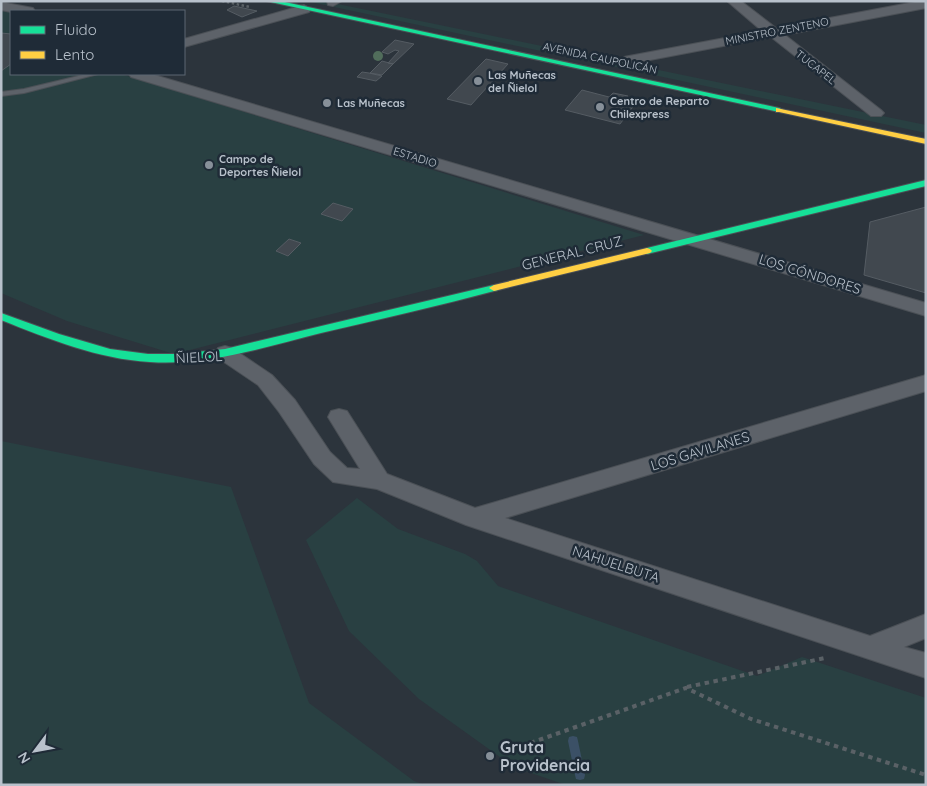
<svg xmlns="http://www.w3.org/2000/svg" width="927" height="786" viewBox="0 0 927 786" font-family="Quicksand,sans-serif">
<rect width="100%" height="100%" fill="#2c343c"/>
<path fill="#294042" d="M306 1 328 2 926 125V133Z
M1 8 11 11V74H121L644 235 174 354 67 321 1 293Z
M1 441 231 487 309 703 414 781 425 785H1Z
M357 498 398 529 465 554 477 561 498 586 757 676 802 657 926 698V785H566L514 767 419 699 349 631 306 540Z"/>
<g fill="none" stroke-linecap="round" stroke-linejoin="round">
<path fill="#3b5066" fill-rule="evenodd" d="M573 736 577 737 578 741 585 775 584 779 580 780 576 779 575 775 568 741 569 737Z"/>
</g>
<path fill="#41484f" stroke="#555c63" d="M234 6 257 11 242 17 227 10Z
M1 33 11 34V64L1 71Z
M395 40 414 44 393 64 388 63 399 51 395 50 388 54 382 52Z
M486 59 508 64 471 105 447 99Z
M382 61 393 64 382 75 370 73Z
M362 72 369 73 382 76 376 81 357 77Z
M582 90 609 97 613 93 628 96 624 101 635 104 620 124 565 110Z
M333 203 353 209 342 221 321 214Z
M926 207V293L864 275 870 222Z
M289 239 301 243 288 256 276 251Z"/>
<g fill="none" stroke-linecap="round" stroke-linejoin="round">
<g stroke="#4b5056" stroke-width="2">
<path id="lane" d="M87 74H98L24 93 1 96V92L24 89Z"/>
</g>
<g stroke="#4b5056" stroke-width="2">
<path id="street" d="M327 1H342L333 6 328 5Z
M727 1H741L776 28 920 1H926V8L785 35 881 110 884 113 881 116H871L771 37 629 64 624 63 622 60 624 57 629 56 762 31Z
M1 2 33 8 35 11 11 12 1 10Z
M304 5 311 9 309 12 184 47V39Z
M129 74H151L926 303V316L131 77Z
M225 346 232 348 272 375 295 400 330 452 347 468 360 469 328 417 331 411 339 409 347 411 387 474 475 508 926 375V391L505 518 870 636 926 614V638L904 647 926 653V678L466 525 377 489 333 482 314 464 279 412 258 385 218 358 215 353 218 348Z"/>
</g>
<g stroke="#4b5056" stroke-width="2">
<path id="fast" d="M266 1H280L779 108 783 110 779 112Z
M926 180V186L647 254 642 251 647 248Z
M494 285 498 286 499 288 498 290C439 306 380 319 321 333 265 347 208 366 150 362 98 359 49 339 1 320V313L59 334 110 349 148 354H177L225 349Z"/>
</g>
<g stroke="#4b5056" stroke-width="2">
<path id="slow" d="M776 108 926 139V144L779 112H776Z
M647 248 650 249 652 251 650 253 494 291 489 288 494 285Z"/>
</g>
<path stroke="#5a6166" stroke-width="2.5" stroke-dasharray="2.5 2.5" stroke-linecap="butt" d="M222 1 250 7"/>
<path stroke="#5a6166" stroke-width="4" stroke-dasharray="4.5 4.5" stroke-linecap="butt" d="M687 687 825 658
M522 746 686 688 751 719 926 775"/>
<use href="#lane" fill="#5d6269" fill-rule="evenodd"/>
<use href="#street" fill="#5d6269" fill-rule="evenodd"/>
<use href="#fast" fill="#16e098" fill-rule="evenodd"/>
<use href="#slow" fill="#ffcf43" fill-rule="evenodd"/>
</g>
<circle fill="#516d5b" cx="378" cy="56" r="5"/>
<g fill="#879099" stroke="#1f2b37" stroke-width="2">
<circle cx="478" cy="81" r="5"/>
<circle cx="327" cy="103" r="5"/>
<circle cx="600" cy="107" r="5"/>
<circle cx="209" cy="165" r="5"/>
<circle cx="490" cy="756" r="5"/>
</g>
<g text-anchor="middle" dominant-baseline="central" stroke-width="5" stroke-linejoin="round" paint-order="stroke">
<g font-size="11" fill="#b8c1cb" stroke="#1f2b37">
<text transform="translate(777 31) rotate(-11)">MINISTRO ZENTENO</text>
<text transform="translate(600 58) rotate(12)">AVENIDA CAUPOLICÁN</text>
<text transform="translate(816 67) rotate(38)">TUCAPEL</text>
<text transform="translate(415 157) rotate(17)">ESTADIO</text>
</g>
<g font-size="11" font-weight="bold" fill="#b8c1cb" stroke="#1f2b37" text-anchor="start">
<text x="488" y="75">Las Muñecas<tspan x="488" dy="13">del Ñielol</tspan></text>
<text x="610" y="101">Centro de Reparto<tspan x="610" dy="13">Chilexpress</tspan></text>
<text x="337" y="103">Las Muñecas</text>
<text x="219" y="159">Campo de<tspan x="219" dy="13">Deportes Ñielol</tspan></text>
</g>
<g font-size="14" fill="#b8c1cb" stroke="#1f2b37">
<text transform="translate(572 253) rotate(-14)">GENERAL CRUZ</text>
<text transform="translate(810 274) rotate(17)">LOS CÓNDORES</text>
<text transform="translate(199 357) rotate(-3)">ÑIELOL</text>
<text transform="translate(700 451) rotate(-17)">LOS GAVILANES</text>
<text transform="translate(616 564) rotate(18)">NAHUELBUTA</text>
</g>
<g font-size="16" font-weight="bold" fill="#b8c1cb" stroke="#1f2b37" text-anchor="start">
<text x="500" y="747">Gruta<tspan x="500" dy="18">Providencia</tspan></text>
</g>
</g>
<rect width="927" height="786" fill="none" stroke="#b8c1cb" stroke-width="5"/>
<rect x="10" y="10" width="175" height="65" fill="#1f2b37" stroke="#5c6772"/>
<rect x="20" y="26" width="25" height="8" fill="#16e098" stroke="#5c6772"/>
<text x="55" y="35" font-size="15" fill="#b8c1cb">Fluido</text>
<rect x="20" y="51" width="25" height="8" fill="#ffcf43" stroke="#5c6772"/>
<text x="55" y="60" font-size="15" fill="#b8c1cb">Lento</text>
<g transform="translate(35 751) rotate(238)" stroke="#1f2b37" stroke-width="4" paint-order="stroke">
<path d="M0-4L9 19L0 12L-9 19Z" fill="#b8c1cb"/>
<text y="-8" font-size="14" font-weight="bold" text-anchor="middle" fill="#b8c1cb">N</text>
</g>
</svg>
